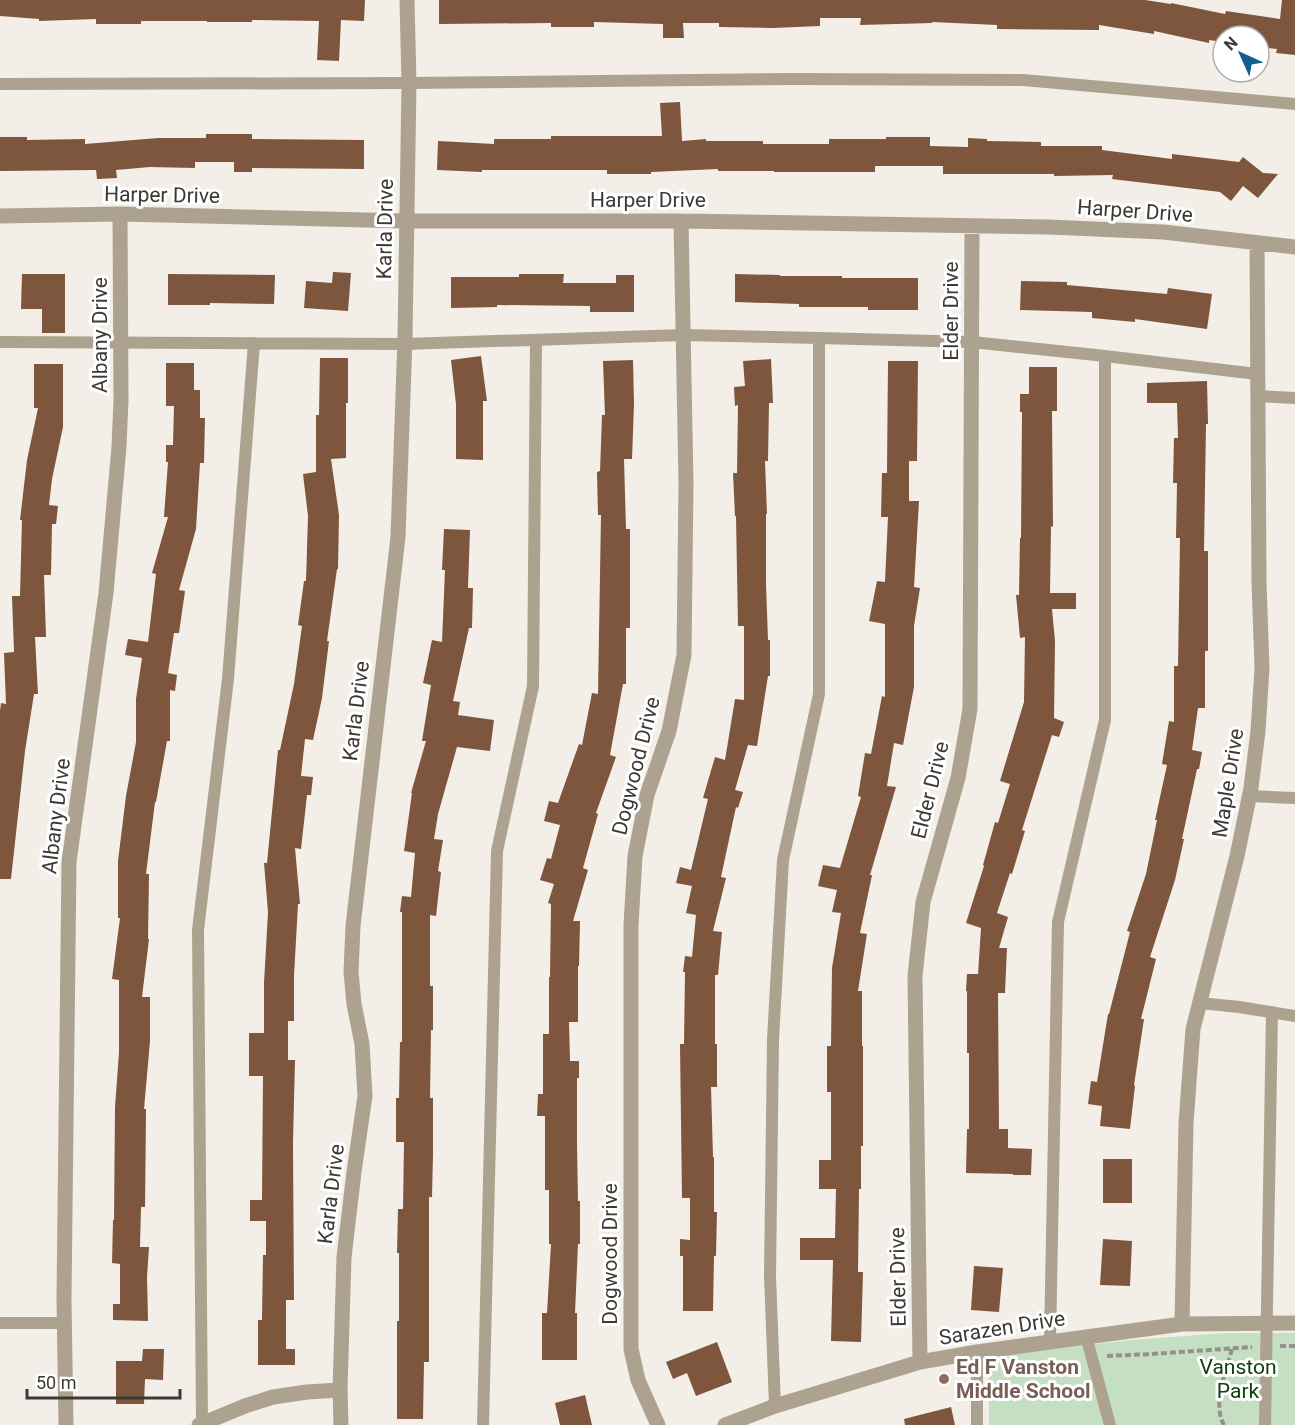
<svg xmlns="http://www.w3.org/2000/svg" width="1295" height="1425" viewBox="0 0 1295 1425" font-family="Roboto,sans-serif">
<rect width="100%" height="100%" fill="#f3eee7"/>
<path fill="#c4dfc1" d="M1226 1333H1295V1425H989V1356L1131 1340Z"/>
<path fill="#7d563d" d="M0 0H365L364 21 341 20 339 61 317 60 319 21 252 20V22H207V21H141V24H96V19L39 21V19L0 16Z
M439 0H1145L1171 4V3L1225 14 1226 11 1280 19 1282 0H1295V55L1276 53 1277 49 1259 47V36H1223V42L1209 40V43L1154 31V34L1099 25V30L997 29V25L932 22V23L860 25 861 18H820V26L773 28 719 27V23H683L684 38H663V24L594 22V27H551V23L439 24Z
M680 102 682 141 706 139V141H763V144H829V139H886V137H930V146L968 147V138L987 139V141L1041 142V146H1102V150L1172 159V154L1239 162 1243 157 1263 173 1278 174 1258 198 1243 186 1231 201 1220 192 1112 179 1113 175 1054 176V174H943V166H875V172H774V171H718V169L651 172V174H607V170H482V172L437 170 438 141 494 144V139H551V136H662L660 103Z
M206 134H252V139L364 140V169L252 168V172H234V162H195V168L150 167 116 170 117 178 97 179 96 170 0 171V137H27V140L85 139V144L158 138H206Z
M333 272 351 273 348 311 304 308 306 281 332 283Z
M22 274H65V333H42V309H21Z
M168 274 275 275 274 304 210 303V305H168Z
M519 274H564L563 283H616V275H634V312H590V306L497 305V307L451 308V277H519Z
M735 274 780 275V276H842V278H918V310H868V307H799V304L735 302Z
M1021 281 1067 282V285L1167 294 1168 288 1212 294 1207 329 1135 319V322L1092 318V312L1020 310Z
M481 356 487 401H483V460L456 459V404L451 360Z
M320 358H348V403H346V458L331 459 339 515 338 569H337L327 641H329L322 698 313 740 305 739 301 776 313 777 311 795H307L301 849 295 848 300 904H298L294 976V1021H288V1060H295L293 1143 294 1300H286V1349H295V1365H258V1320H262L263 1255H266V1221H250V1200H262L263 1076H249V1033H264V983L268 912 264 863H267L278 750H280L294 684 302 626 298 625 304 581H306L308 516 303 474 316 472V415H319Z
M771 359 773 403H769L768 461H765L767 514H766V584L768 640H770V676H768L757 746 748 745 735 790 743 792 738 808 736 807 721 877 726 878 713 931 722 932 718 975H715V1044H717V1087H711L713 1157H714V1212H717L716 1256H714L713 1311H683V1256H680V1239L690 1240V1198H682L680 1044H684L685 972H683L685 956 692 957 696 915 686 913 692 886 676 883 680 867 691 870 708 799 703 798 715 757 725 760 735 699 744 700V626H738L736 516H735L733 473H737L738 405 735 406 734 387 745 386 743 361Z
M633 360 634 403 632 459H624L626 529H630V628H626V684H623L610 755 616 757 596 813 598 814 583 868 588 870 573 921H580L579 966H578V1022H569L570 1061H579V1078H577V1145L578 1201H580V1244H578L575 1313H577V1360H542V1313H547L551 1244H549V1190H545V1116H537L538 1094H543V1034H549V977H550L551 904 548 903 554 884 540 880 547 858 551 859 560 825 544 821 549 801 558 803 579 744 582 745 592 693 598 694 601 515H598L597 472 600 471 602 415H605L603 361Z
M888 361H918L917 461H909V501H919L914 587 920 588 914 626V687L903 745 894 743 887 786 896 787 870 875H872L860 933 867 934 858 991H862V1046H863V1146H861V1189H859L858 1272H863L861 1342 831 1341 833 1260H800V1238H835L836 1189H819V1160H831V1092H827V1046H831L832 968 841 913 832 912 837 890 818 886 823 865 840 868 861 797 858 796 865 753 871 754 882 696 885 697V624L869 621 877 581 885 582 888 517H881L882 473H887Z
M166 363H194V390H200V418H205L204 463H200L196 529 179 590 185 591 179 633H174L168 673 177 675 175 691 170 690V741H167L156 802H155L146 874H149L148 939H149L142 997H150V1041L144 1109H146L145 1207H141L140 1247H149L147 1277 148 1321 113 1320V1304H120V1264L112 1263 113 1220H114L115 1107 119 1053V980L112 979 120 918H118V861L126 796 136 742V699L142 658 125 655 128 639 148 642 156 574 152 573 168 517H164L168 462H166V445H173L174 406H166Z
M34 364H63V427L52 479 49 505 58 506 56 524H52L51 575H44L46 637H35L38 694H34L25 751 11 879H0V711L1 703 6 704 4 653 14 652 12 596H20L22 520H20L27 460 38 408H34Z
M1029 367H1057V411H1052L1053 527 1051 526 1050 593H1076V609H1052L1055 641 1054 718 1064 722 1059 737 1052 735 1022 830 1025 831 1012 874 1010 873 997 913 1008 917 999 948H1007L1005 993H998L999 1129H1008V1148L1032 1149 1031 1175H1013V1174L966 1173 967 1129H969V1053H967V991H966L967 974H978L981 928 966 923 984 866 983 865 995 822 998 823 1010 784 1000 781 1024 702 1025 637 1020 638 1016 595H1019L1020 538H1021L1022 412H1020V394H1029Z
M1207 381 1208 424H1206L1204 551H1208V651H1205V708H1198L1192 750 1202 752 1199 769H1197L1182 839H1184L1175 880 1150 957 1156 959 1141 1019H1144L1134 1085 1135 1086 1130 1129 1100 1126 1102 1106 1088 1104 1091 1081 1097 1082 1108 1014H1109L1130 932 1127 931 1146 874 1157 820H1155L1167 765 1162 764 1169 721 1174 722V666H1178L1180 538H1176L1177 483H1173L1174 438H1178L1177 403H1147V383Z
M444 529 470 530 468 588H473L472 628H469L453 701 460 702 458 715 494 720 490 751 457 747 438 814 434 839 443 840 438 871 441 872 436 916 430 915V986H433V1030H431L430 1098H433V1154L432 1197H429V1362H424L423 1419H397V1321H399V1253H397L398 1209H403L404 1142H396V1098H399L400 1042H402V912H400L402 896 411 897 415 853 404 851 412 793H411L426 741H422L431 685 423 683 432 640 442 642 445 570H442Z
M1103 1159H1132V1203H1103Z
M1103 1239 1132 1241 1130 1286 1100 1285Z
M974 1266 1003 1268 999 1312 971 1310Z
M717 1342 732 1382 696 1396 687 1373 673 1379 666 1362Z
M143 1349H164L163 1380 145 1379 144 1404H116V1361H142Z
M585 1395 592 1425H560L555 1403Z
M951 1407 955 1425H905L904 1419Z"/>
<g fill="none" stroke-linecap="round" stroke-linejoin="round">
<path stroke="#94918c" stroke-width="4" stroke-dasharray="6 3" stroke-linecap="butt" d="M1280 1346H1295
M1107 1356 1152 1354 1252 1347
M1224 1425C1212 1404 1226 1371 1232 1349"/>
<path stroke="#aca28f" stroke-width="12" d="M0 84 409 83 793 79 1023 80 1295 104
M0 342 404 344 683 335 819 338 972 342 1105 356 1257 374
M1258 396 1295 398
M1250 796 1295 798
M1200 1003 1239 1007 1295 1016
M0 1323H64
M1086 1336 1110 1425
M1050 1341 1058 922 1105 720V356
M775 1406 770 1276 773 1040 783 860 819 694V338
M202 1423 198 930 228 679 254 343
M483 1425 497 851 533 686 536 340
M977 1425V1352
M1265 1425 1272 1012"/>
<path stroke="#aca28f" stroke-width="15" d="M0 216 120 214 406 221H681L1049 227 1163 232 1295 247
M1182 1324 1186 1123 1193 1029 1237 856 1251 788 1258 731 1262 668 1259 582 1257 243
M920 1362 915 976 923 902 958 778 970 709 972 226
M66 1425 64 1299 69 862 106 593 119 447 121 400 120 214
M199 1425 245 1406 273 1397 307 1392 340 1390
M658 1425 638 1380 631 1349V925L635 856 647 795 669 731 684 655 686 483 681 221
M725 1425 775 1406 920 1362 977 1352 1182 1324 1295 1323"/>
<path stroke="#aca28f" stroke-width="15" d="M341 1425 340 1390 344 1257 354 1172 365 1096 362 1044 354 1004 351 972 353 926 398 537 405 338 409 83 407 0"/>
</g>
<circle fill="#8d6e63" stroke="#fff" stroke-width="2" cx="944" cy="1379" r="6"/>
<g text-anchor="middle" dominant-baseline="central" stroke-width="6" stroke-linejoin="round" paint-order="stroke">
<g font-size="21" fill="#3c3a37" stroke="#fff">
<text transform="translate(162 195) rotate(1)">Harper Drive</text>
<text x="648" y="200">Harper Drive</text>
<text transform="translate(1135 211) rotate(4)">Harper Drive</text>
<text transform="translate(385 229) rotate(-89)">Karla Drive</text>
<text transform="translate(951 311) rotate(-90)">Elder Drive</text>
<text transform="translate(100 335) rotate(-90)">Albany Drive</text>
<text transform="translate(356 711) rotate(-83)">Karla Drive</text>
<text transform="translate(636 766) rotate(-76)">Dogwood Drive</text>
<text transform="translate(1228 783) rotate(-81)">Maple Drive</text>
<text transform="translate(930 790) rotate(-76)">Elder Drive</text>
<text transform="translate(56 816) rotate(-83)">Albany Drive</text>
<text transform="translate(331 1194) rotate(-83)">Karla Drive</text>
<text transform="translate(610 1254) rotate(-90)">Dogwood Drive</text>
<text transform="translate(898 1277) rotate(-91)">Elder Drive</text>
<text transform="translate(1002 1328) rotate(-9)">Sarazen Drive</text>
</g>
<g font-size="21" font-weight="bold" fill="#785e54" stroke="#fff" text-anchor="start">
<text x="956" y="1367">Ed F Vanston<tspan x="956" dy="24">Middle School</tspan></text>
</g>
<g font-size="21" fill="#11400e" stroke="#fff">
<text x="1238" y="1367">Vanston<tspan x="1238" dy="24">Park</tspan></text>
</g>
</g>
<g transform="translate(1241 54) rotate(315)"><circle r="28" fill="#ffffff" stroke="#b1b0af" stroke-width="1.5"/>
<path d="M0-4.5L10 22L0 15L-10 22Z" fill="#145d91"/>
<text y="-9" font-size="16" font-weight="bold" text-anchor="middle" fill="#3c3a37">N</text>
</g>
<path d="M27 1389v9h153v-9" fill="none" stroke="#3c3a37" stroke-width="3"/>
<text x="36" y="1389" font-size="18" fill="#3c3a37" stroke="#ffffff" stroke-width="4.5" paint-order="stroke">50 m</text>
</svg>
